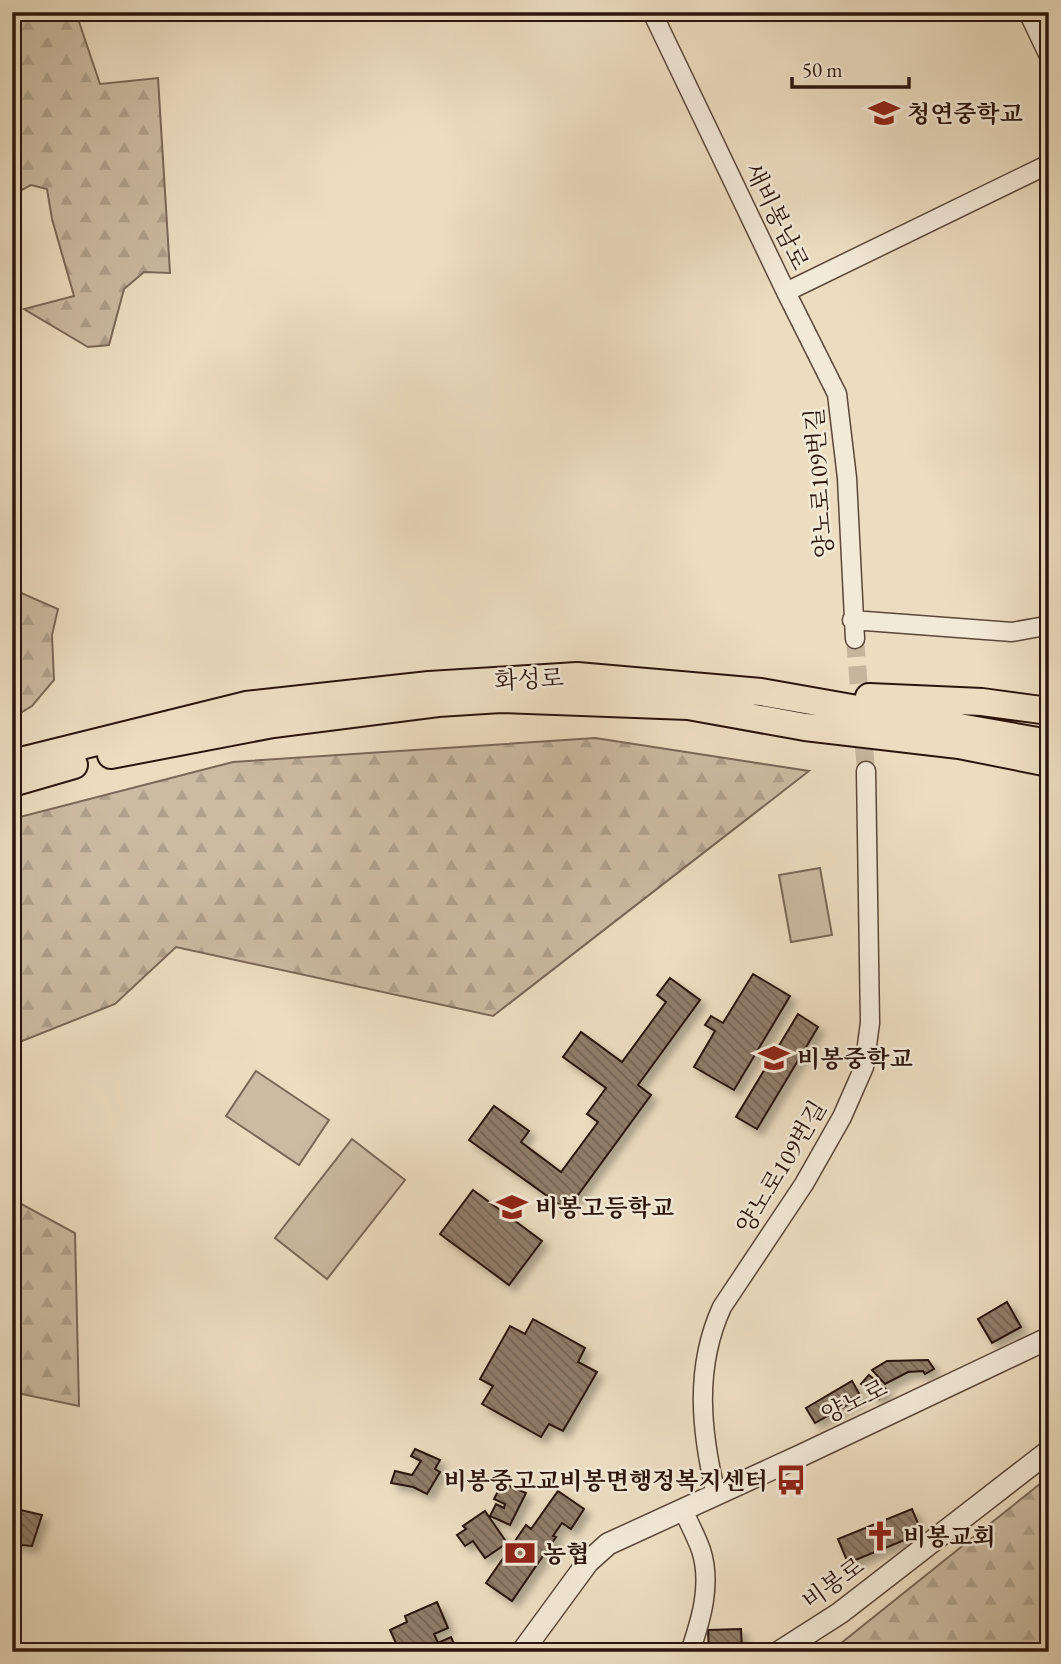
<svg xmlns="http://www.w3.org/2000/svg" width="1061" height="1664" viewBox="0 0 1061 1664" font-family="'EB Garamond','Noto Serif KR',serif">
<defs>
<pattern id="forest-firs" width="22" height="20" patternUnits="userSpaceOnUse" patternTransform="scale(1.75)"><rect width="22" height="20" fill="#cbbba2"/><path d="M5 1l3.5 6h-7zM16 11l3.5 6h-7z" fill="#aea08a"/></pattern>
<pattern id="building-back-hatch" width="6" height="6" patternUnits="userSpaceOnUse" patternTransform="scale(1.75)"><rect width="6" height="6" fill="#8f7d6a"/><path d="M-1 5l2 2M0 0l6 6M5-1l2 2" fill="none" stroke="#756555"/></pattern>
<filter id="shadow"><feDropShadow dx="6" dy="6" stdDeviation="3.5" flood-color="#0004"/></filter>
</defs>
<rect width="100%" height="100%" fill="#ecddc1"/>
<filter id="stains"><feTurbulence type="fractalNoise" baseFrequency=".00286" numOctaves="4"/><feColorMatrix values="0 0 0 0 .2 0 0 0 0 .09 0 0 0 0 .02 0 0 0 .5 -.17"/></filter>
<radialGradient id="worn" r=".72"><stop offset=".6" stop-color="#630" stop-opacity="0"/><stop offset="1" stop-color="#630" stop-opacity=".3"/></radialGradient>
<path fill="url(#forest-firs)" stroke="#7a6856" stroke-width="2" d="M12 12 76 13 100 84 158 78 170 273 144 272 124 289 109 345 88 347 24 309 74 296 52 219 47 189 31 185 12 195Z
M12 589 58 609 52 635 54 680 32 706 12 718Z
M595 738 809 771 493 1016 176 947 115 1004 12 1045V819L233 762Z
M12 1199 75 1233 79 1406 12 1392Z
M1041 1483 1049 1491V1652H830Z"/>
<path fill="#cbbba2" stroke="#7a6856" stroke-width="2" d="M820 868 832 935 791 942 779 875Z
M256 1071 329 1120 299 1165 226 1116Z
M352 1139 405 1180 327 1279 275 1238Z"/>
<path fill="url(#building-back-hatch)" stroke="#2a150b" stroke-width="2" filter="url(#shadow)" d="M753 974 790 996 734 1090 694 1067 715 1031 705 1025 711 1016 723 1023Z
M670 978 700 1000 638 1085 651 1095 567 1210 469 1140 494 1106 529 1131 521 1142 561 1172 598 1122 587 1114 606 1088 563 1057 581 1032 622 1062 666 1002 657 995Z
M798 1014 818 1027 757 1129 736 1117Z
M473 1190 542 1241 509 1285 440 1234Z
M1007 1302 1021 1327 992 1343 978 1319Z
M533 1319 585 1348 578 1362 597 1372 563 1431 549 1424 541 1437 482 1404 493 1386 480 1379 510 1326 525 1334Z
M928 1360 934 1369 925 1374 923 1371 908 1372 885 1384 872 1370 887 1361Z
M869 1375 887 1390 879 1399 861 1384Z
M852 1381 861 1397 815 1423 806 1408Z
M415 1449 440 1460 435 1469 440 1472 427 1494 413 1487 391 1483 395 1471 412 1475 421 1461 411 1456Z
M502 1483 526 1493 510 1525 490 1516 496 1504 504 1508 505 1504 494 1499Z
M558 1491 584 1509 571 1529 562 1523 553 1536 556 1537 512 1601 486 1583 526 1525 531 1529Z
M12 1508 42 1515 32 1546 12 1544Z
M912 1509 922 1533 848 1563 838 1539Z
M485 1511 507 1543 485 1558 473 1541 465 1546 457 1535 466 1529 463 1526Z
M437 1602 448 1628 434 1634 438 1643 451 1637 458 1652H423L420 1646 408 1652H400L390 1630 407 1622 405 1616Z
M741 1629 742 1650 709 1652 708 1630Z"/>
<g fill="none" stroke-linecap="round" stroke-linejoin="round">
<path stroke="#c5b59d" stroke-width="18" stroke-dasharray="18 9" stroke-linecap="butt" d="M855 639 866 771"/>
<g stroke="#5a4738" stroke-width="21">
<path id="minor" d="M652 12 786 292 1049 164
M1028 12 1049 56
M786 292 837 394 847 478 855 639
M852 620 1012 632 1045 626 1049 623
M716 1494C701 1432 694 1368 722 1307L804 1184 842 1117 864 1067 870 1023 866 771
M683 1510C689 1523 696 1536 701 1550 712 1584 701 1620 690 1652"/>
</g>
<g stroke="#5a4738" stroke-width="24">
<path id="tertiary" d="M522 1652 588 1562 608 1544 800 1456 1049 1338
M779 1652 840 1613 1049 1451"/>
</g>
<g stroke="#2a150b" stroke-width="30">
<path id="primary" d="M869 697 982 702 1049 711
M111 755 273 724 438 703 501 699 688 706 805 727 959 745 1049 763
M12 763 246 705 429 685 577 676 761 692 1049 743
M12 783 74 765"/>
</g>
<use href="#minor" stroke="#f3e9d7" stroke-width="18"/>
<use href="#tertiary" stroke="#f3e9d7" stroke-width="21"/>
<use href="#primary" stroke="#ecddc1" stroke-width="26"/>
</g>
<defs>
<g id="school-bare" transform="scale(2.415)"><path d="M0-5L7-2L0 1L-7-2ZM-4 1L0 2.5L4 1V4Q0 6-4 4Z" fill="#8f2418" stroke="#f3e9d7" stroke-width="2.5" paint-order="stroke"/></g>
<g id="bus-bare" transform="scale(2.415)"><path d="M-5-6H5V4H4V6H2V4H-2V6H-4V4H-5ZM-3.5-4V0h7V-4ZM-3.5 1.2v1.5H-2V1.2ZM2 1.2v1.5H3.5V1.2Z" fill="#8f2418" stroke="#f3e9d7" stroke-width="2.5" paint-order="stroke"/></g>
<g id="church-bare" transform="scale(2.415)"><path d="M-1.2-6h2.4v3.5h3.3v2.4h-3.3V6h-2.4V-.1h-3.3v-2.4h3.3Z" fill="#8f2418" stroke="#f3e9d7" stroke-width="2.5" paint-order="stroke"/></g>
<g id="bank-bare" transform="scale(2.415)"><path d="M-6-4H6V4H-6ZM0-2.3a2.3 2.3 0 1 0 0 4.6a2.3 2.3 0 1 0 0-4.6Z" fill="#8f2418" stroke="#f3e9d7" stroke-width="2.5" paint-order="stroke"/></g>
</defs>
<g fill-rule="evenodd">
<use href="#school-bare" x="884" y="113"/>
<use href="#school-bare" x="774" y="1058"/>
<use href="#school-bare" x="512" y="1207"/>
<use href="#bus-bare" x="791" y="1480"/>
<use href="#church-bare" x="880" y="1536"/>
<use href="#bank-bare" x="520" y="1553"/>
</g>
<g text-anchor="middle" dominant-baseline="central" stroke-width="5" stroke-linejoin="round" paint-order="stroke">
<g font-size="24" font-weight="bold" fill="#2a150b" stroke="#f3e9d7" text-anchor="start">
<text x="907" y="113">청연중학교</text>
<text x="797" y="1058">비봉중학교</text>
<text x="535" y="1207">비봉고등학교</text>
<text x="768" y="1480" text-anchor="end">비봉중고교비봉면행정복지센터</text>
<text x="903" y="1536">비봉교회</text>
<text x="543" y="1553">농협</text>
</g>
<g font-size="24" fill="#2a150b" stroke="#f3e9d7">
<text transform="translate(777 216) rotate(64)">새비봉남로</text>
<text transform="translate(819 483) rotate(-94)">양노로109번길</text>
<text transform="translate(529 679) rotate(-3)">화성로</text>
<text transform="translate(781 1167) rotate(-59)">양노로109번길</text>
<text transform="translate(854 1401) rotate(-26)">양노로</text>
<text transform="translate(833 1583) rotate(-36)">비봉로</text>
</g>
</g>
<rect width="1061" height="1664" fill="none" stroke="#ecddc1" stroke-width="42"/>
<rect x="14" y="14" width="1033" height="1636" fill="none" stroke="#2a150b" stroke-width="3.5"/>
<rect x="21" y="21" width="1019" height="1622" fill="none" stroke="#2a150b" stroke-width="2"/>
<path d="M792 77v10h117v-10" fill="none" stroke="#2a150b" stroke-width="3.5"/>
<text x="802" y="77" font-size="21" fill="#2a150b" stroke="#f3e9d7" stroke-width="5" paint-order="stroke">50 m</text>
<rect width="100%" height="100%" filter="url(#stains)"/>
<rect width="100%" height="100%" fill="url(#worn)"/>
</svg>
